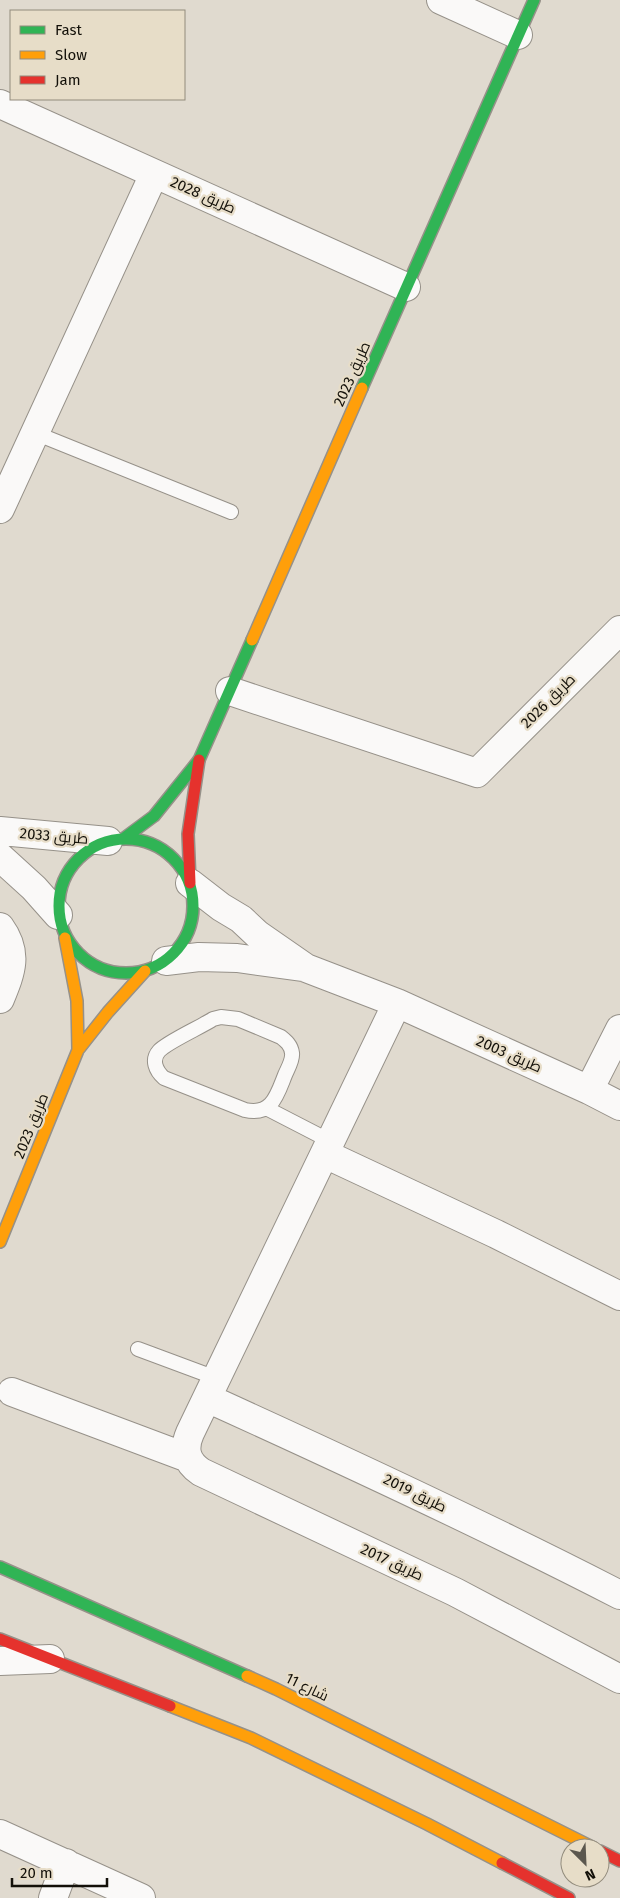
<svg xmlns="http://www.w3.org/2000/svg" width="620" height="1898" viewBox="0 0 620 1898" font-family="'Fira Sans',Cairo,sans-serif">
<rect width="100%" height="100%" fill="#e0dacf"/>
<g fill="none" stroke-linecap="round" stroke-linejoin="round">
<g stroke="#969189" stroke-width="16">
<path id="lane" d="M35 433 231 512
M221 1017 238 1019 281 1037C286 1041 291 1045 292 1053 293 1060 288 1068 285 1075 277 1095 272 1116 245 1110L164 1078C156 1071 151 1060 159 1051 167 1042 201 1027 213 1019Z
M266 1108 330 1141
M138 1349 216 1378"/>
</g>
<g stroke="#969189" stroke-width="30">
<path id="street" d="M441 0 518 35
M0 104 406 287
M0 509 154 174
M230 691 477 773 620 630
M0 831 108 841
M0 857 34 888 58 915
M190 883 221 907 241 919 257 934 306 968 397 1003 589 1090 620 1106
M0 927C19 953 11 972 0 999
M166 961 199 957 237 958 302 967
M397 1003 190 1433C183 1449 186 1462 201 1472L455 1592 620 1679
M589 1090 620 1029
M325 1154 496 1234 620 1296
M12 1392 188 1458
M207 1398C346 1461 484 1525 620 1595
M0 1661 50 1659
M0 1834 141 1898
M53 1898 66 1863"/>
</g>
<g stroke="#969189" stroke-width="14">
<path id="fast" d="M362 388 534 0
M59 906a67 67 0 1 1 134 0a67 67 0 1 1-134 0Z
M123 839 154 816 199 760 252 640
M0 1567 247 1676"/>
</g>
<g stroke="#969189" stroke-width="14">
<path id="slow" d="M252 640 362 388
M65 938 77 1001 78 1050
M0 1242 78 1050 108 1012 145 971
M247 1676 276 1689 594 1848
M170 1706 251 1738 427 1824 502 1863"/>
</g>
<g stroke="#969189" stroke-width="14">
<path id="jam" d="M190 883 188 834 199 760
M0 1639 170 1706
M600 1851 620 1861
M502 1863 569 1898"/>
</g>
<use href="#lane" stroke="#faf9f8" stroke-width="14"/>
<use href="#street" stroke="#faf9f8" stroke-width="28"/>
<use href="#fast" stroke="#30b455" stroke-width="11"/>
<use href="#slow" stroke="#ff9f0a" stroke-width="11"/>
<use href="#jam" stroke="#e5322d" stroke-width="11"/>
</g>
<g text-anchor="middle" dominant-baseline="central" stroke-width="4.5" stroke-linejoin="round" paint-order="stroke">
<g font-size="15" fill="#131009" stroke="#e7ddc8">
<text transform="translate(203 195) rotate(24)">طريق 2028</text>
<text transform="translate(352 374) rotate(-66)">طريق 2023</text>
<text transform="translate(548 701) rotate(-45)">طريق 2026</text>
<text transform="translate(54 836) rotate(5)">طريق 2033</text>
<text transform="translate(509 1054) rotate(24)">طريق 2003</text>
<text transform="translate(31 1126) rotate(-68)">طريق 2023</text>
<text transform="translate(415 1493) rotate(26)">طريق 2019</text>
<text transform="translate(392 1562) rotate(25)">طريق 2017</text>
<text transform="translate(307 1687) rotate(26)">شارع 11</text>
</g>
</g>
<rect x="10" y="10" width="175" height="90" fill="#e7ddc8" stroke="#928b7c"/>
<rect x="20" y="26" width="25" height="8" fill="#30b455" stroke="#928b7c"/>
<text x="55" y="35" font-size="15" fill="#131009">Fast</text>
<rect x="20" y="51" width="25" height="8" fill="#ff9f0a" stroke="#928b7c"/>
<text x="55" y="60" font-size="15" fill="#131009">Slow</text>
<rect x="20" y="76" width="25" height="8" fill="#e5322d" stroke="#928b7c"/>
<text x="55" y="85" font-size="15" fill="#131009">Jam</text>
<g transform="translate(585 1863) rotate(156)"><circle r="24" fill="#e7ddc8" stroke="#928b7c"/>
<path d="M0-4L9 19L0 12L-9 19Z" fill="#5b574e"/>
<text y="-8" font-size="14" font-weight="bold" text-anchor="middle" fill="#131009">N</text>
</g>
<path d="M12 1878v8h95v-8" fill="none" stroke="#131009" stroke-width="2.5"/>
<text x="20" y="1878" font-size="15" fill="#131009" stroke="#e7ddc8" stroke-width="4" paint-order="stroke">20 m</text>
</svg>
